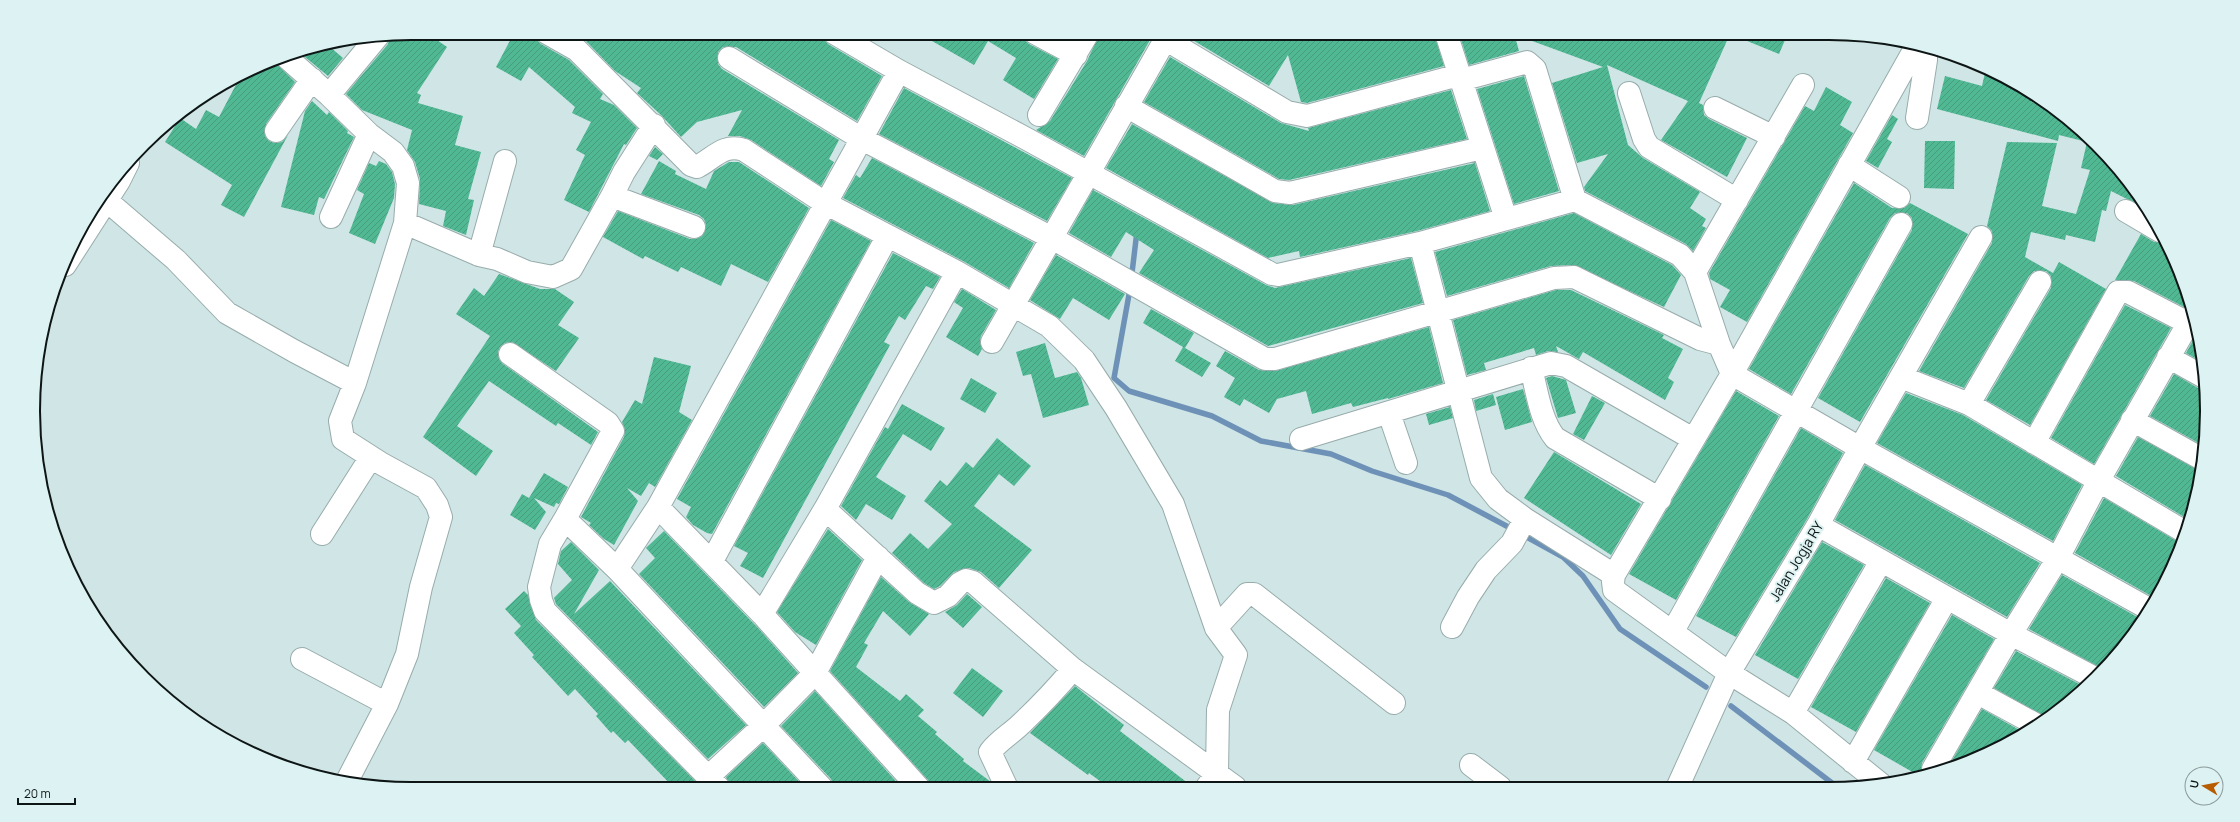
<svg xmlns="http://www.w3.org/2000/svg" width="2240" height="822" viewBox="0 0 2240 822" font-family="Manrope,sans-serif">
<defs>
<pattern id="building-hatch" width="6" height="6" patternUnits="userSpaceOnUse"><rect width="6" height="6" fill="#50b893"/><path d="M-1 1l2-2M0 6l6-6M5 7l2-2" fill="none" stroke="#459d7e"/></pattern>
</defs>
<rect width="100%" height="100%" fill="#d0e5e5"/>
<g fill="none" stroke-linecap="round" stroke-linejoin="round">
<path stroke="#6e92b7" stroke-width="5.5" d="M1132 273 1137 231
M1130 289 1114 378 1129 391 1212 416 1261 441 1331 454 1372 471 1448 495 1514 530
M1521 534 1563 557 1583 576 1620 629 1706 687
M1731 706 1836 786"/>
</g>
<path fill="url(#building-hatch)" d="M411 33H427L447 47 417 93 421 95 418 103 463 116 455 145 481 152 468 199 474 200 466 235 443 226 446 211 419 204 420 179 415 162 407 150 412 130 362 110 346 94 388 44 390 35Z
M514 33H535L536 39 541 44 569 60 603 94 600 99 614 105 637 128 626 145 624 144 589 212 564 200 585 155 576 150 591 122 572 113 575 107 529 67 521 81 496 67Z
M572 33H816L822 37 828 44 882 76 857 121 736 47H723L718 52V64L722 69 839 140 829 159 834 162 821 186 751 140 740 136H728L742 110 697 122 681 137 661 115 637 93 641 88 615 71 586 41Z
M918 33H1023L1024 39 1029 44 1058 59 1034 99 1003 80 1016 58 988 41 974 65Z
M1100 33H1154L1084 156 1036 130 1050 121 1087 61Z
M1181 33H1434L1444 66 1307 103 1301 102 1288 55 1269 86Z
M1459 33H1514L1519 51 1469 65Z
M1516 33H1788L1779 54 1730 34 1699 103 1703 105 1704 115 1709 119 1747 138 1727 177 1661 140 1688 101 1607 65 1628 145 1643 158 1700 192 1690 208 1706 219 1702 226 1706 228 1693 251 1686 244 1585 191 1584 187 1608 154 1577 163 1552 83 1603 67 1516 35Z
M333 42 329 46 343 58 328 76 299 52Z
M1170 57 1281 123 1309 131 1308 128 1451 90 1467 139 1289 180 1279 179 1144 102Z
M273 60 295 82 266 124 265 136 269 141 275 143 282 142 288 135 244 217 221 205 232 185 165 142 180 118 196 129 206 110 219 117 239 79Z
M1986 68 1996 72 2028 92 2027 99 2032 100 2031 102 2050 105 2059 111 2113 162 2147 209 2111 191 2106 211 2102 210 2095 242 2066 235 2065 240 2031 232 2025 257 2053 273 2059 262 2106 289 2030 425 1986 400 2051 288V276L2046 271H2034L2029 276 1964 388 1919 371 1992 243V231L1987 226 2007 142 2057 143 2042 206 2076 214 2090 170 2081 168 2087 142 2059 135 2058 141 1937 109 1945 76 1982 86Z
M1524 76 1559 191 1514 204 1477 89Z
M1826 87 1852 102 1840 125 1853 133 1747 322 1720 307 1730 290 1710 279 1709 273 1805 106 1814 111Z
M904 88 1072 178 1047 221 879 134Z
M312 101 327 115 329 112 348 131 347 133 354 137 324 199 319 197 314 215 281 207 305 111Z
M1892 115 1898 119 1887 139 1892 142 1878 168 1866 161Z
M1132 124 1273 203 1293 205 1475 163 1490 211 1417 231 1300 257 1299 251 1268 258 1106 168Z
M1925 141H1955L1954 189 1924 188Z
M655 147 663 154 657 160 649 156Z
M872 158 1034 243 1009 288 963 261 843 198 856 175 860 178Z
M379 161 386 164 392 172 395 184 394 198 375 244 349 233 364 194 357 190 369 163 376 166Z
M659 161 676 171 675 174 706 189 714 171 729 162H739L809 208 768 282 731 264 721 286 681 267 678 272 645 256 643 259 603 237 618 211 690 239H696L702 236 706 225 704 219 699 215 641 194Z
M1854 183 1892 208H1904L1910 203 1968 234 1860 422 1818 398 1912 230V218L1907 213H1895L1890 218 1791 394 1749 369Z
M1093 190 1266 285 1275 288 1411 258 1423 303 1268 346 1139 273 1154 250 1126 232 1111 257 1069 233Z
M1574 213 1672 265 1681 275 1664 307 1573 265 1551 266 1447 296 1435 252Z
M831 220 871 241 712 534 707 533 693 525 686 517 691 507 677 499Z
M2141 234 2154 242H2165L2187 289 2190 303 2184 307 2134 281 2115 280Z
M893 253 940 277 933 289 926 286 905 320 899 316 884 342 890 345 763 578 740 566 748 553 734 546Z
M1056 255 1125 294 1109 320 1073 298 1060 319 1030 300Z
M499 274 540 289H555L574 302 558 325 579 338 556 371 512 342 505 343 500 347 498 352 499 359 503 364 598 432 591 445 558 423 556 426 489 381 457 426 493 451 476 476 423 437 490 336 456 314 474 288 484 296Z
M962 289 996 310 981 336 980 342 982 349 978 356 946 337 963 308 954 302Z
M1556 290H1571L1664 335 1662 338 1683 349 1668 378 1674 382 1665 400 1583 352 1579 359 1556 346 1558 352 1548 351 1536 355 1534 348 1484 363 1486 370 1467 375 1453 320Z
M2125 305 2171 328 2094 464 2051 438Z
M1151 309 1194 333 1185 348 1211 363 1202 377 1175 361 1183 347 1143 323Z
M1429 327 1443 383 1388 399V398L1353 407 1351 403 1312 414 1306 391 1277 399 1269 413 1244 399 1240 406 1224 397 1235 378 1216 366 1225 351 1259 370 1275 371Z
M2197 333 2204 361V363L2186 353Z
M1045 343 1055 378 1077 372 1081 378 1089 405 1043 418 1031 374 1023 376 1016 352Z
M654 357 691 366 679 412 692 420 655 487 649 483 641 496 627 488 638 501 614 545 604 539 589 525 591 523 581 517 624 437 625 430 622 422 635 400 642 404Z
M2174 374 2198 388 2205 389 2206 435 2204 446 2150 416Z
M1552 376 1566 380 1576 413 1558 418 1546 378Z
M971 378 997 393 985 413 960 399Z
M1523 389 1532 422 1505 430 1496 397Z
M1736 391 1779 416 1676 600 1629 574Z
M1906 393 1963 415 2082 485 2053 541 1877 443Z
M1493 394 1496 405 1476 411 1474 400Z
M1592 396 1605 403 1584 440 1573 434Z
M902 404 945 428 931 451 903 434 876 477 906 496 892 520 866 504 856 520 841 506 885 427 888 429Z
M1450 407 1453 418 1429 425 1426 414Z
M1801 428 1843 453 1807 519 1736 637 1696 616Z
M2138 437 2200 471 2194 509 2189 520 2116 476Z
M997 438 1031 466 1014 486 999 474 974 506 1032 550 999 588 981 572 969 568 954 572 940 586 934 589 924 583 892 553 910 533 928 549 952 524 924 501 940 480 947 486 966 462 973 468Z
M1554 452 1641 504 1611 555 1524 498Z
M1865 465 2040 563 2007 617 1835 520Z
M544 473 568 487 559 504 556 503 554 507 534 498 546 512 535 530 510 515 522 494 529 498Z
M2104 498 2180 543 2157 597 2154 595 2153 597 2075 553Z
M828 529 862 560 816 645 795 632 777 612Z
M664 531 759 629 798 673 764 707 639 574 655 558 646 548Z
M571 542 599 570 574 614 610 581 746 725 708 759 556 604 554 598 572 580 558 564 561 551Z
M1822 542 1864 565 1798 679 1755 655Z
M2062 575 2141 619 2101 668 2029 629Z
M881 577 909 602 929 614 910 636 883 611 864 643 868 645 856 667 900 701 906 694 924 710 918 716 937 732 935 734 964 759 963 761 991 782 993 788H931L928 780 830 671Z
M1886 578 1930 603 1856 732 1811 707Z
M524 591 528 595 536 620 702 788H674L628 740 625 743 613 731 611 733 596 716 598 714 575 689 568 696 532 657 534 655 514 633 521 626 505 609Z
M967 594 982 607 963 628 945 612 957 605Z
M1952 615 1994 639 1922 763 1921 773 1916 774 1874 750Z
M2016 651 2085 687 2078 695 2045 717 1994 688Z
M972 668 1003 691 983 717 953 693Z
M1075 686 1124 725 1120 731 1193 787H1108L1089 773 1088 775 1030 733Z
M815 691 902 788H834L831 779 781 726Z
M1982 709 2023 732 1996 750 1950 764Z
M763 743 805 788H731L726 777Z"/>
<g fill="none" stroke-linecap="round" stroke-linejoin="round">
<g stroke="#97acab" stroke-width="24">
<path id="minor" d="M547 33 577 50 691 165 697 167C714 158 724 143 744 150L825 203 957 272 1049 326 1084 360 1116 408 1173 504 1216 628 1236 655 1218 710 1217 773 1207 787
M834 33 899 71 1025 138 1272 274 1278 275 1420 243 1575 200 1680 255 1695 272 1719 344 1732 374 1860 448 2149 609
M1035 33 1076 55
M1446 33 1506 219
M1165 39 1287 112 1307 116 1459 75
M285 56 329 95 369 134 393 152 403 166 408 183 405 223 355 383 340 421 343 439 382 464 426 488 437 505 441 517 421 587 407 654 387 704 347 781
M729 58 862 139 1052 238 1265 359H1275L1554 278 1574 277 1700 339 1719 344
M1461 80 1527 62 1535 69 1575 200
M1629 93 1644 139 1649 147 1737 200
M329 95 378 36
M1126 106 1275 191 1290 193 1482 148
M1715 108 1774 137
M1039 115 1088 33
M1917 118 1926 60V46
M276 131 312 79
M1849 165 1899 197
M612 196 624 172 654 125
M106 200 176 260 227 313 294 351 355 383
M2126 211 2160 231
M331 217 369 134
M405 223 479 255 497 259 527 272 553 277 571 269 612 196 694 227
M1420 243 1481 478 1498 499 1525 519 1614 575
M479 255 505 161
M65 265 119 181 128 163
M1695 272 1803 85
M992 342 1169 33
M510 354 608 423 613 431 565 519 550 544 539 587 541 600 545 611 719 788
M2168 357 2204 377
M1531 368C1537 391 1540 419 1555 438L1660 499
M1901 377 1969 404 2185 532
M1969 404 2040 282
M1389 413 1406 463
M2132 420 2202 459
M1301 439 1551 363 1566 366 1693 439
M2034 443 2118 292H2128L2188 323
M658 507 762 614 919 788
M825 509 917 593 934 603 948 596 960 583 966 580 973 582 1073 669 1235 787
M565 519 617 569 822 788
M1818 525 2011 634 2093 677
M322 534 371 457
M712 561 887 237
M617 569 658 507 899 71
M762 614 825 509 957 272
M1452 627 1468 597 1486 570 1512 543 1525 519
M1216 628 1247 594H1254L1394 703
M1673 631 1901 224
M302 659 387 704
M1978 693 2035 724
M1793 713 1881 561
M1853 762 1947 598
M1471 765 1500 787
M1933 769 2011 634 2058 558 2099 480 2193 315
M708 777 763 726 815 673 878 557
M1882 785 1793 713 1729 673 1614 590 1613 582 1614 575 1732 374 1917 45
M1678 786 1729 673 1818 525 1860 448 1981 237
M1007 788 990 752C999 740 1011 734 1022 723 1040 706 1057 688 1073 669"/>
</g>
<use href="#minor" stroke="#fff" stroke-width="22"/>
</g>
<g text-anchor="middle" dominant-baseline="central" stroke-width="4" stroke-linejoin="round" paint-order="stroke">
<g font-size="14" fill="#0d1515" stroke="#ddf2f2">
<text transform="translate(1796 561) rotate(-59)">Jalan Jogja RY</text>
</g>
</g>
<path d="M0 0H2240V822H0ZM411 40H1829A371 371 0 0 1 2200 411V411A371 371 0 0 1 1829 782H411A371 371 0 0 1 40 411V411A371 371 0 0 1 411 40Z" fill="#ddf2f2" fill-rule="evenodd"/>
<path fill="none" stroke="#0d1515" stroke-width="2" d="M411 40H1829A371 371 0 0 1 2200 411V411A371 371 0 0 1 1829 782H411A371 371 0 0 1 40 411V411A371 371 0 0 1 411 40Z"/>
<g transform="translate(2204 786) rotate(280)"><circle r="19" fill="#ddf2f2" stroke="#8a9a9a"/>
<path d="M0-3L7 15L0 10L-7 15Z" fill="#b75c01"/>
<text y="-6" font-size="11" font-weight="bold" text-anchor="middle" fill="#0d1515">U</text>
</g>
<path d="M18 798v6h57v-6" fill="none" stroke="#0d1515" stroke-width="2"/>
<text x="24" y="798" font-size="12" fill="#0d1515" stroke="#ddf2f2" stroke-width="3" paint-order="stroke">20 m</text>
</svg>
